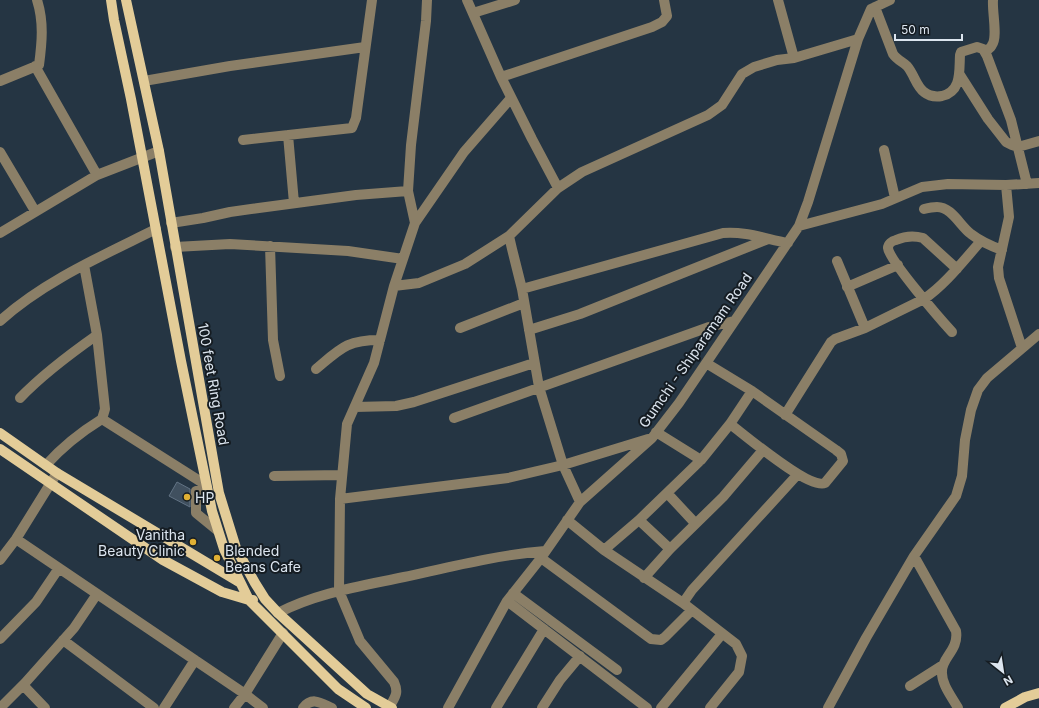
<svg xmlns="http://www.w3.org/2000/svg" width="1039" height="708" viewBox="0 0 1039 708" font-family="Inter,sans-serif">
<rect width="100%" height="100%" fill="#253543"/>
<path fill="#40505f" stroke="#627384" d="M177 482 190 489V507L169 496Z"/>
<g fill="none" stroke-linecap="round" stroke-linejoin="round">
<path stroke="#8b7f67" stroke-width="10" d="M467 0 501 77 532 139 558 188
M778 0 794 58
M875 7 893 54C897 60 903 62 907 66 914 74 916 86 924 92 929 96 936 97 942 96 962 91 959 71 960 55L961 52 977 47 983 49 987 56 1011 120 1027 184
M871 9 890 0
M473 13 515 0
M985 52C987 50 991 48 992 45 998 37 992 12 993 0
M35 66 97 175
M960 75 988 119 1006 142 1012 145 1018 147 1039 141
M501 77 652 27 662 22 667 16 664 0
M0 81 39 65C42 42 44 22 37 0
M144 81 230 66 365 47
M288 135 294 203
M243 140 352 128 356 118 372 0
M884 150 895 198
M0 152 35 211
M1006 185 1009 217 998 267 999 278 1022 348
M924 209C928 208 933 207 937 207 952 207 960 226 971 234 980 241 991 246 1002 250
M171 223 203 218 230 212 251 209 356 195 408 191
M415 223 408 191 411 145 426 21 427 0
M799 226 882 204 922 187 948 184 1006 185 1039 183
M0 233 97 175 159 151
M509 236 512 249 522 289 539 387 563 465 580 502
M270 246 273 340 280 376
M175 247 230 244 348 251 403 259
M837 261 865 328
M394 286 419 283 465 264 509 236 558 188 582 172 708 115 722 105 742 74 754 67 777 60 794 58 858 39
M847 287 898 265
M522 289 723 233C745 231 766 239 788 243
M0 321C44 281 104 255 156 229
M460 328 524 303
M529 330 580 314 768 239
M952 332C941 320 889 260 888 248 888 244 892 241 896 240 905 236 913 235 923 238L957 269
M706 363 752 391 836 450 841 454 843 461 825 483C809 490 745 435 730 424
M316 369C341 348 347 340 380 340
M20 398C43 374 70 354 97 335
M355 407 396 406 414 402 534 363
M785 415 831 342 835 339 865 328 924 299C946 284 963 261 981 241
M454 418 709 327 734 321
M102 419 206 485
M656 432 701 460
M46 465C63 446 81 432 102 419L105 409 97 335 84 265
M274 476 342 475
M207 488 196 491V513L218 531
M667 493 695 523
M340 499 508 478 563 465 648 439
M567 520 604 550 683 603 736 644 742 656 739 672 710 708
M639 520 670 549
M16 539 245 694 263 708
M604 550 639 520 701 460 730 424 752 391
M914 556 956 631C959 650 942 657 942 671 941 684 952 697 958 708
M541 558 651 639 661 640 665 637 691 611
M0 560 16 539 57 473
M644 578 670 549 723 497 763 450
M513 593 617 670
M507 601 647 708
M683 603 692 590 798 474
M278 613C316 593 362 586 404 577 450 567 497 555 545 551
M0 639 36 602 59 568
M63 640 154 708
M23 685 45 708
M910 686 943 665
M390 706C395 697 399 693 394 682L360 641 339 591 340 499 347 424 374 363 394 286 415 223 464 152 511 98
M0 708 25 683 74 628 97 594
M164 708 195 660
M234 708 245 694 283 633
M303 708C312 696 321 703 332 708
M448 708 507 601 541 558 580 502 652 438 679 403 799 226 808 202 858 39 871 9
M496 708 544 629
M542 708 560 680 580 656
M661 708 722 634
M828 708 866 638 914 556 956 496 962 476 965 440 971 410 978 390 987 378 1039 334"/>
<path stroke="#e3cc98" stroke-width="10" d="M111 0 114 20 131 99 181 361 212 511 224 549 249 600 338 689 366 708
M126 0 159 151 219 493 236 548 255 583 265 599 278 613 367 694 392 708
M0 433 57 473 239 582
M0 449 163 560 222 592 249 600H253
M1005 708 1025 697 1039 693"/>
</g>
<g fill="#e0b034" stroke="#151c22" stroke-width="1.5">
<circle cx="187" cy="497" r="4"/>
<circle cx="193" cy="542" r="4"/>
<circle cx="217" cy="558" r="4"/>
</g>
<g text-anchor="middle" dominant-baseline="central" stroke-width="4" stroke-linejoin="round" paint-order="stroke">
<g font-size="14" fill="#dce5ef" stroke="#151c22">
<text transform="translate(695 350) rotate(-55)">Gumchi - Shiparamam Road</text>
<text transform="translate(214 384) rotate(80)">100 feet Ring Road</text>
</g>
<g font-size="14" fill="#dce5ef" stroke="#151c22" text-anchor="start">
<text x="195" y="497">HP</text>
<text x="185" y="534" text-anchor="end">Vanitha<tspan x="185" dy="16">Beauty Clinic</tspan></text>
<text x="225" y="550">Blended<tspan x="225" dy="16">Beans Cafe</tspan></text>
</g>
</g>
<g transform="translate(1003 672) rotate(150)" stroke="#151c22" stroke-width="3" paint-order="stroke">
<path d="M0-3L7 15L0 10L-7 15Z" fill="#dce5ef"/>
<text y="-6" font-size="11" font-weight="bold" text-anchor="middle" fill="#dce5ef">N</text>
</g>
<path d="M895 34v6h67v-6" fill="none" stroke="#dce5ef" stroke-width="2"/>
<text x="901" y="34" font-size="12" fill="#dce5ef" stroke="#151c22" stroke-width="3" paint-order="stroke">50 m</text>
</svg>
